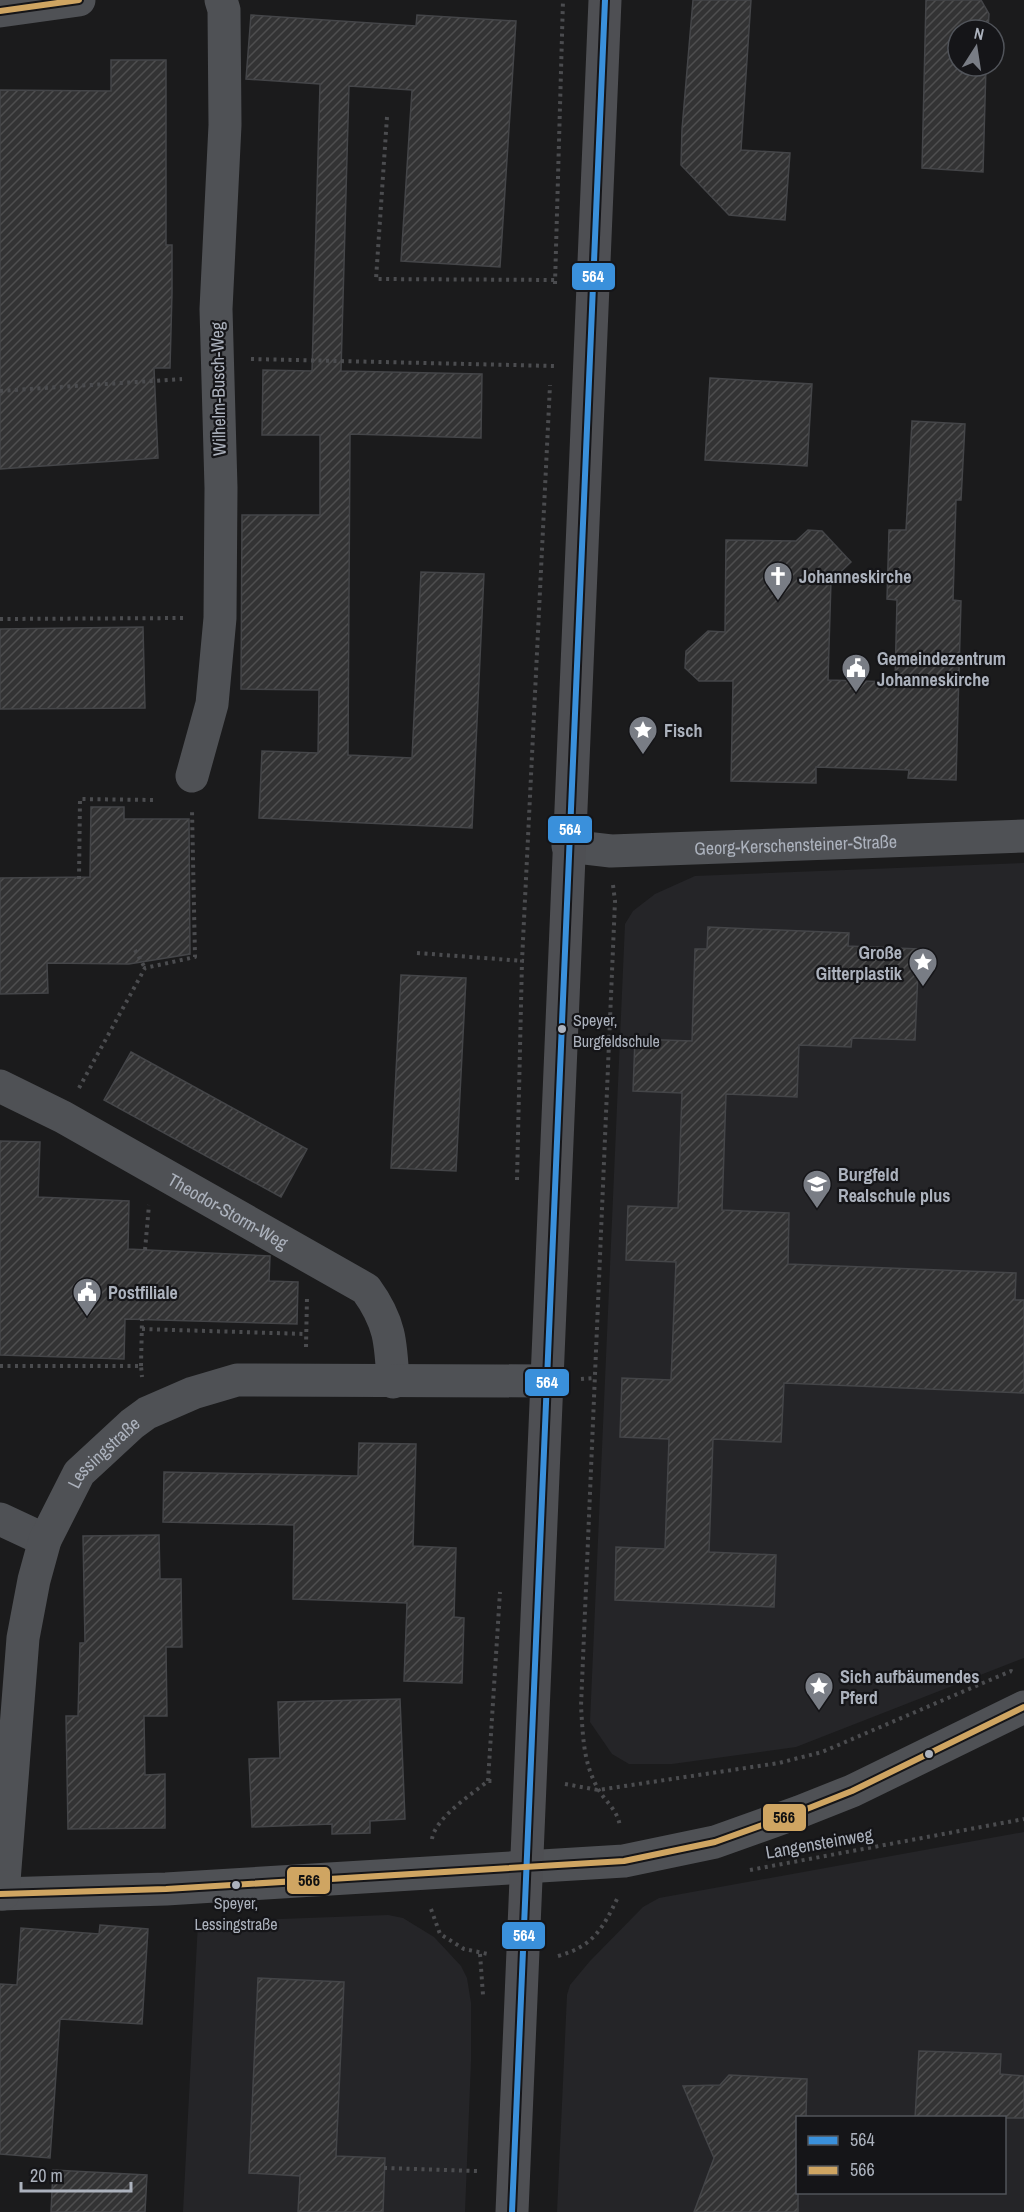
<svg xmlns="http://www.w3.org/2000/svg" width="1024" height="2212" viewBox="0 0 1024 2212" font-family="'Archivo Narrow',sans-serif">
<defs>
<pattern id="building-hatch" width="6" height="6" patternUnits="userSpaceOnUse" patternTransform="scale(1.5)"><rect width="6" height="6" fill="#333334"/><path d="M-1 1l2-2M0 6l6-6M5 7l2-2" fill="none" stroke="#4e4e4f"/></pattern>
</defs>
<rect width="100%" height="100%" fill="#1b1b1c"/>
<path fill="#252528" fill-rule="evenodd" d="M1024 863V1658L796 1747 672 1764H629L612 1754 590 1722 625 924 633 911 655 894 695 876Z
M1024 1832V2212H557L567 1995 570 1985 590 1961 643 1907 659 1898ZM798 2118H1004V2192H798Z
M388 1915 403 1918 434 1937 461 1966 467 1978 471 2003V2061L465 2212H183L198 1922Z"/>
<path fill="url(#building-hatch)" stroke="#444548" stroke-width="1.5" d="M693 0H751L741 150 790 153 785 220 729 215 681 165 682 129Z
M926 0H981L989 14 988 30H958V66H986L983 172 922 168Z
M251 15 416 26 417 15 516 21 500 267 401 261 412 90 349 86 341 371 482 374 481 438 350 434 348 755 412 758 421 572 484 574 472 828 259 818 262 751 318 753 319 690 241 689 242 515H320V435H262L263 370 312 371 320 84 246 79Z
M111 60H166V245H172V293L170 368H154L158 458 0 469V90L111 91Z
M710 378 812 384 807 466 705 460Z
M912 421 965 424 961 500H956L953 600 961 601 956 780 908 778 909 770 816 767V783L731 781 733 681H699L685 668 686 651 708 631 725 632 726 540 796 541 808 530 822 531 851 562 831 581 828 680 895 682 897 600 887 599 889 530H906Z
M143 627 145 708 0 709V629Z
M91 807H124V819H189L190 954 129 964 47 963 48 993 0 994V878L90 877Z
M708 927 849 933 848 946 919 949 915 1040 852 1038 851 1047 799 1045 797 1097 726 1094 722 1210 789 1213 788 1264 1016 1273 1015 1300H1024V1393L784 1383 781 1442 713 1439 709 1552 776 1555 774 1607 615 1600 616 1547 665 1549 669 1439 620 1437 622 1378 671 1380 676 1262 626 1260 628 1206 678 1208 682 1093 633 1091 635 1039 692 1041 695 949H707Z
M401 975 466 978 456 1171 391 1168Z
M131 1052 307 1149 281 1197 104 1100Z
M0 1141 40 1142 38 1197 129 1201 128 1249 270 1256 269 1281 298 1282 297 1324 125 1319 124 1359 0 1355Z
M359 1443 416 1444 413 1546 456 1548 454 1617 464 1618 462 1683 404 1681 407 1603 293 1599 294 1525 163 1522 164 1472 358 1476Z
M159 1535 160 1579H181L182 1647H166L167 1716H144L145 1775 165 1774V1828L68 1829 66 1716H78L80 1643H85L83 1536Z
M400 1699 405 1819 370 1821V1833L332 1834V1824L252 1827 249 1759 280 1758 278 1702Z
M100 1925 148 1929 142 2024 60 2019 50 2158 0 2154V1984L17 1985 21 1928 99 1934Z
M258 1978 344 1982 336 2156 385 2158 383 2212H298L300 2176 249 2173Z
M919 2051 1001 2054 1000 2074 1024 2076V2118H915Z
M729 2075 807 2079 806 2118H798V2212H694L714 2158 683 2086 720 2085Z
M53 2170 147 2175 145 2212H51Z"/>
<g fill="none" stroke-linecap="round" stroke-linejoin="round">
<path stroke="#4b4c4f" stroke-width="4" stroke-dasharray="3 4.5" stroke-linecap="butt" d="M387 117 376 279 555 280
M555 284 563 0
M251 359 555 366
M0 391 182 379
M0 619 185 618
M79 879 80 799 154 800
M613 885 615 901 581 1706C583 1736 583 1761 597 1787 604 1801 618 1809 620 1827
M135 950 145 968
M417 953 524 961
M79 1088 145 968 195 957 192 810
M517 1180 522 961 550 385
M145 1250 149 1205
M142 1329 306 1334
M306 1347 307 1297
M0 1366H141L142 1377
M141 1366 142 1319
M581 1379 595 1378
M488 1781 500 1592
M565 1784 598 1790 779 1763 822 1752 1011 1671 1013 1672
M432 1839C435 1818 472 1794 488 1781H495
M750 1870 1024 1819
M431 1909 440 1934 464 1949 488 1954
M480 1954 483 1995
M558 1956C594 1946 603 1928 618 1897
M384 2168 477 2171"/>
<g stroke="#4f5155" stroke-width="33">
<path d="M0 11 79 0"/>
<path d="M192 776 212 704 220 618 221 488 216 309 225 125 224 10 221 0"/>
<path id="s1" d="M568 846 611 851 1024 836"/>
<path id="s2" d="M0 1086 63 1117 366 1289C390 1322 391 1342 393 1382"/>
<path d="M0 1519 45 1540"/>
<path d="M0 1894 166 1889 624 1861 715 1842 799 1812 852 1791 1024 1707"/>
<path id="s3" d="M3 1894 23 1638 34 1580 45 1540 79 1473 132 1424 147 1413 193 1393 237 1380 547 1381"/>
</g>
<path stroke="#4e4f53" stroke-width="33" d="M512 2212 605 0"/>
<g stroke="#151518" stroke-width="10">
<path id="bus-1" d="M512 2212 605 0"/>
</g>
<g stroke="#151518" stroke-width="10">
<path id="bus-2" d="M0 11 79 0
M0 1894 166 1889 624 1861 715 1842 799 1812 852 1791 1024 1707"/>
</g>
<use href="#bus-1" stroke="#3a90db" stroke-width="6"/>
<use href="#bus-2" stroke="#cfa562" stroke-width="6"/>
</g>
<defs>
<g id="church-pin" transform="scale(1.5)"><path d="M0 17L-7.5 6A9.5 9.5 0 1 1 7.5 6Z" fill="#797d85" stroke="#151518"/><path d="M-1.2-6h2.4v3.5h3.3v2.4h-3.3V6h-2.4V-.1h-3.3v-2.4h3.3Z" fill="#fff"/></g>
<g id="civic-pin" transform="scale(1.5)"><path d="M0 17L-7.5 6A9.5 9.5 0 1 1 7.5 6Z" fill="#797d85" stroke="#151518"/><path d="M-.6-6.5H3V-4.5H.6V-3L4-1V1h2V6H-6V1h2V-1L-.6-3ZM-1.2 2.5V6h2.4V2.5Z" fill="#fff"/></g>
<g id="sight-pin" transform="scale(1.5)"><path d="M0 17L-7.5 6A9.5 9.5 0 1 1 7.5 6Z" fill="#797d85" stroke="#151518"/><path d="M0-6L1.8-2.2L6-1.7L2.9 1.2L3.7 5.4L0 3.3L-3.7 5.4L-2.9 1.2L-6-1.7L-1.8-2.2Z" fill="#fff"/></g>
<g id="school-pin" transform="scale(1.5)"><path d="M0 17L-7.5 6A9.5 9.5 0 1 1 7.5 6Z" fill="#797d85" stroke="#151518"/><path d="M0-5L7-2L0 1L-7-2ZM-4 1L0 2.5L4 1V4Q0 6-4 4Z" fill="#fff"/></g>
</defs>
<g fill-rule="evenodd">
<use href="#church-pin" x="778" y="576"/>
<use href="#civic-pin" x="856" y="668"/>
<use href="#sight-pin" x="643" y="730"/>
<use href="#sight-pin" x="923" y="962"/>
<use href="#school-pin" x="817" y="1184"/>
<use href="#civic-pin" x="87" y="1292"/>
<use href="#sight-pin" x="819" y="1686"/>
</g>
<g fill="#acb2bd" stroke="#151518" stroke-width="2">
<circle cx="562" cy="1029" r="5"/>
<circle cx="929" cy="1754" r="5"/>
<circle cx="236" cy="1885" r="5"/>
</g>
<g text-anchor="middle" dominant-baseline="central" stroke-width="4.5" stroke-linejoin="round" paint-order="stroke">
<g font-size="16" fill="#acb2bd" stroke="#151518" text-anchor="start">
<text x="573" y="1020">Speyer,<tspan x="573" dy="21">Burgfeldschule</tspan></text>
<text x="236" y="1903" text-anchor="middle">Speyer,<tspan x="236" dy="21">Lessingstraße</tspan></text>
</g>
<g font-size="18" fill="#acb2bd" stroke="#151518">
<text transform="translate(218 389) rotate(-91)">Wilhelm-Busch-Weg</text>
<text stroke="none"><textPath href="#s1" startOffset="228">Georg-Kerschensteiner-Straße</textPath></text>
<text stroke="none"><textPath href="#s2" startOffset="260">Theodor-Storm-Weg</textPath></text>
<text stroke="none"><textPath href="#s3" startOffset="464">Lessingstraße</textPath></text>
<text transform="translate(819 1843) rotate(-10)">Langensteinweg</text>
</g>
<g font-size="18" font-weight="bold" fill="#acb2bd" stroke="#151518" text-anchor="start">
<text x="799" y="576">Johanneskirche</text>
<text x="877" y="658">Gemeindezentrum<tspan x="877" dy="21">Johanneskirche</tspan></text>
<text x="664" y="730">Fisch</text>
<text x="902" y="952" text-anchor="end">Große<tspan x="902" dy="21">Gitterplastik</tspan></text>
<text x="838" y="1174">Burgfeld<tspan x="838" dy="21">Realschule plus</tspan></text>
<text x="108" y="1292">Postfiliale</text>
<text x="840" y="1676">Sich aufbäumendes<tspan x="840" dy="21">Pferd</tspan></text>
</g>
</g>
<g stroke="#151518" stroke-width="2">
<rect x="571" y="262" width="45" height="29" rx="6" fill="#3a90db"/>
<rect x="547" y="815" width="46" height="29" rx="6" fill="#3a90db"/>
<rect x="524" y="1368" width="46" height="29" rx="6" fill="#3a90db"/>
<rect x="762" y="1803" width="45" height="29" rx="6" fill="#cfa562"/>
<rect x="286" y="1866" width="45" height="29" rx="6" fill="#cfa562"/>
<rect x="501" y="1921" width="45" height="29" rx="6" fill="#3a90db"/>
</g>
<g font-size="16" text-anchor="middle" font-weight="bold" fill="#fff">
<text x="593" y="282">564</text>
<text x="570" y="835">564</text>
<text x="547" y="1388">564</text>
<text x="524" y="1941">564</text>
</g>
<g font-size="16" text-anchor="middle" font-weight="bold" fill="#111">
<text x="784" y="1823">566</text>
<text x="309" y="1886">566</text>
</g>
<rect x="796" y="2116" width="210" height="78" fill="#151518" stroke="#51545a" stroke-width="1.5"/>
<rect x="808" y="2136" width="30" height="9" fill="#3a90db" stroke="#51545a" stroke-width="1.5"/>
<text x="850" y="2146" font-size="18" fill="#acb2bd">564</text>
<rect x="808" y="2166" width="30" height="9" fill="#cfa562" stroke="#51545a" stroke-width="1.5"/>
<text x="850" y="2176" font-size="18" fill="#acb2bd">566</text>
<g transform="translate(976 48) rotate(12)"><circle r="28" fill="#151518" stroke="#51545a" stroke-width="1.5"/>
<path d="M0-4.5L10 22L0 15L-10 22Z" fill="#797d85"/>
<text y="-9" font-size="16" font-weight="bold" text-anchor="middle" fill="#acb2bd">N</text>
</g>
<path d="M21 2182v9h110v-9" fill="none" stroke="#acb2bd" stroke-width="3"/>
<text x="30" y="2182" font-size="18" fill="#acb2bd" stroke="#151518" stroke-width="4.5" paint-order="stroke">20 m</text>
</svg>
